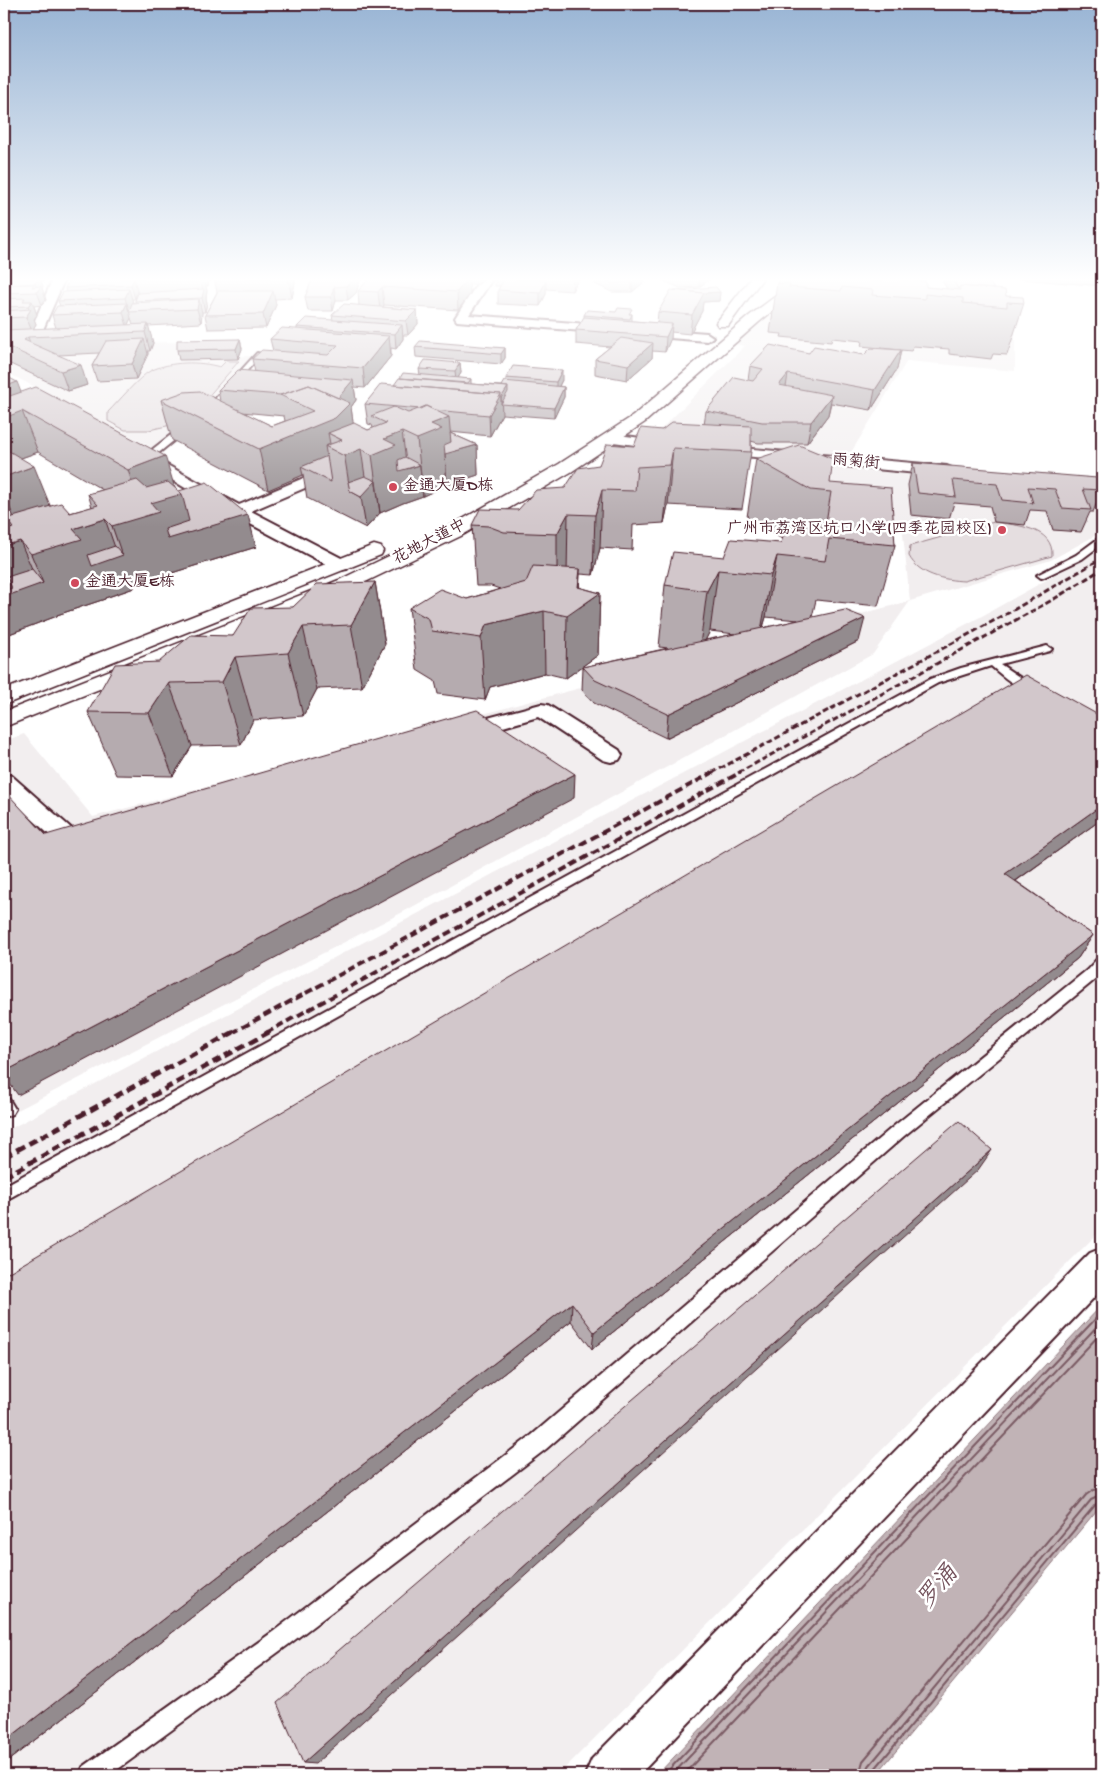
<svg xmlns="http://www.w3.org/2000/svg" width="1106" height="1779" viewBox="0 0 1106 1779" font-family="'Gochi Hand','LXGW WenKai TC',sans-serif">
<rect width="100%" height="100%" fill="#fff"/>
<filter id="ink" filterUnits="userSpaceOnUse"><feTurbulence type="fractalNoise" baseFrequency=".02" numOctaves="2"/><feDisplacementMap in="SourceGraphic" scale="10" xChannelSelector="R" yChannelSelector="G"/><feConvolveMatrix kernelMatrix="1 2 1 2 8 2 1 2 1" color-interpolation-filters="sRGB"/></filter>
<g filter="url(#ink)">
<path fill="#f2eeef" d="M777 307 1015 323V371L907 361 847 459 667 441 660 430 745 346 735 344Z
M182 342 176 358 254 356 197 416 155 449 4 371V350L20 345Z
M775 462 1102 489V526L1098 534 1051 560 910 601 873 654 403 912 4 1117V741L24 734 93 817 910 601 902 525 778 470Z
M1102 549V1229L558 1775H4V1132L982 616Z"/>
<path fill="#e5dee0" stroke="#987e86" d="M226 361H239L192 415 171 425 149 430H125L108 421V412C118 402 139 377 150 371 171 361 199 361 220 367Z
M994 522C1015 525 1054 527 1052 556L964 581C944 580 919 575 909 556L910 546Z"/>
<path fill="#c1b3b6" stroke="#91787e" d="M1102 1305V1504L876 1775H657Z"/>
<g fill="none" stroke-linecap="round" stroke-linejoin="round">
<path stroke="#7a5a63" stroke-width="2" d="M664 1775 1102 1312
M672 1775 1102 1321
M683 1775 1102 1332
M859 1775 863 1761 1086 1495 1093 1490 1102 1488
M866 1775 869 1766 1091 1500 1102 1495
M873 1775 874 1770 1096 1504 1102 1502"/>
<g stroke="#4a1f2b" stroke-width="4">
<path id="lane" d="M257 353 262 354 208 413H204V411Z
M181 427 188 429 150 460H144V456Z
M1099 538H1102V544L1082 559 1044 577 1041 578 1037 575 1076 555Z
M1047 646 1052 649 1050 651 1000 664 1034 687V691C1022 693 1000 674 991 666L938 683 4 1201V1186L930 679 961 668Z
M1102 958V972L1097 978 904 1136 546 1449 288 1645 110 1775H80L83 1767 274 1631 532 1435 894 1126 1087 970 1097 959Z
M4 1097 9 1099 15 1109 12 1114 7 1116 4 1114Z"/>
</g>
<g stroke="#4a1f2b" stroke-width="4">
<path id="street" d="M53 278H65L42 332 36 336 32 335 30 332Z
M481 278H493L469 315 707 333 713 337 707 341 457 321 455 318Z
M611 434 671 442 676 443 678 446 676 449 671 450 606 441 604 438 606 435Z
M718 446 947 466 952 468 955 471 952 474 947 476 713 453 711 450 713 447Z
M142 451 239 505 330 467H340L343 470 340 473 251 511 347 561 350 565 347 569 341 570 335 569 207 501 137 459 134 456 137 453Z
M541 704 548 705 619 750 622 755 619 760 611 762 603 760 538 717 465 738 457 736 454 731 457 726Z
M4 774 12 776 80 836 88 834 96 836 100 842 96 848 76 855 68 852 4 793Z
M1102 1248V1289L639 1775H585L592 1759 1090 1253Z"/>
</g>
<g stroke="#4a1f2b" stroke-width="3">
<path id="primary" d="M751 278H763L728 326H718L716 323Z
M800 278H813L759 322 645 422 571 472 461 536 353 588 4 727V712L339 580 447 528 559 464 633 416 749 316Z
M374 545 381 547 383 551 381 555 4 705V690Z"/>
</g>
<use href="#lane" fill="#fff" fill-rule="evenodd"/>
<use href="#street" fill="#fff" fill-rule="evenodd"/>
<use href="#primary" fill="#fff" fill-rule="evenodd"/>
<path stroke="#4a1f2b" stroke-width="2.5" stroke-dasharray="5 2.5" stroke-linecap="butt" d="M1085 568 1102 558"/>
<path stroke="#4a1f2b" stroke-width="3" stroke-dasharray="6 3" stroke-linecap="butt" d="M712 773 1010 612 1087 567
M738 773 1054 599 1102 569"/>
<path stroke="#4a1f2b" stroke-width="4" stroke-dasharray="8 4" stroke-linecap="butt" d="M232 1033 714 772
M266 1033 741 772"/>
<path stroke="#4a1f2b" stroke-width="5" stroke-dasharray="9 5" stroke-linecap="butt" d="M4 1157 234 1032
M4 1177 269 1032"/>
</g>
<path fill="#b5abaf" stroke="#4a1f2b" fill-rule="evenodd" d="M4 278H46L44 281H41L43 286 42 288 46 300 42 305 34 306 37 315 34 319 36 324 33 329 56 328 52 315 60 306 58 301 66 292 65 288 78 279 79 278H209V279L208 286H206L207 291 206 298 207 303 205 312H202L201 323 148 326 153 343 150 351H148V354L136 379 97 381 92 366 99 353 59 355 87 385 68 391 4 361ZM137 291 138 293 135 301V303H133L132 299H135ZM131 318 133 325H128L130 320Z
M214 278H294L295 282 292 298 275 299 276 305 266 328 208 329 205 315 217 292Z
M313 278H360V280L356 293 348 300H336L333 311H308L305 297Z
M370 278H484L479 284H469L470 294 458 310 384 305 383 307 417 310 418 324 408 335H403V339L396 349 391 348V356L365 388 354 387 356 400 351 407 353 424 368 430 373 428 372 425 368 424 365 404 394 385 420 375 419 369 460 363 461 373 458 378 471 379V384L501 386 506 382V378L562 380 559 386 564 387V397L554 418 502 414 490 436 450 432V433L477 445 478 475 447 485 423 496 403 503 380 513 366 528 307 498 303 475 268 490 172 440 161 400 220 401 218 390 255 372 252 359 273 351 270 339 297 329V327L333 320 332 315 359 305 358 291ZM242 412 284 416 285 421 272 426Z
M495 278H579L572 291 546 289V294L540 306 498 304V290L500 286H495Z
M595 278H645L644 282 632 292H612L595 284Z
M662 278H711L699 287 680 288 662 280Z
M843 278 852 279V278H925L924 282 926 287 947 289 943 282 944 278H986L994 289 1006 296 1024 303 1007 355 993 354 991 359 949 354V349L913 346 912 351 901 350 897 369 871 410 831 403 828 415 807 443H758L751 441V452L742 509 668 505 664 523 633 525 632 550 600 548 593 575 580 574 579 587 600 593 598 655 566 678 545 673 490 687 485 700 438 694 435 681 417 670 409 608 467 599 500 589 491 586H476L472 525 518 510 565 488 599 465 662 430 704 424 706 411 748 380 750 366 809 353 864 355 901 350 861 346 862 341 832 338 831 342 781 337 782 334 770 333 777 283Z
M1010 278H1102V286Z
M720 292 719 301 703 302 702 311 690 334 671 332V338L665 352 652 351V358L627 380 595 374V359L610 347 576 344V330L584 317V315L632 314V321L657 323 658 312Z
M240 339 242 349 238 359 179 360 177 350Z
M415 347 505 348V358L501 364 416 357Z
M4 375 21 392 174 487 179 491 256 547 178 571 134 586V588L105 598V599L57 615V616L4 636V531L10 529 6 519 10 518 4 514ZM38 452 103 490 88 494 92 507 70 513 50 506 21 458Z
M756 459 830 483 895 545 878 606 816 600 812 617 859 641 666 738 594 703 582 690 583 667 668 648 659 647 665 585 724 557 781 543 782 539 747 517ZM766 617 798 620 763 628ZM710 631 735 634 705 640Z
M913 463 1102 490 1093 512H1090L1081 532 1053 530 1047 511 1030 510 1025 525 994 522 990 506 954 503 949 519 911 515 908 485Z
M375 582 385 644 362 687 317 689 303 716 253 720 241 745 192 746 173 776 116 775 88 712 159 662 233 636 293 607Z
M1102 717V819L1016 881 1093 935 1078 958 592 1349 571 1321 4 1764V1275Z"/>
<path fill="#938b8e" stroke="#4a1f2b" d="M39 278 43 286 42 288 46 300 42 305 37 292 38 291 35 283Z
M134 278 137 291 135 299 131 285Z
M200 278H204L207 291 206 298 207 303 205 312 202 298 203 291Z
M206 278H209L208 286Z
M288 278H294L295 282 292 298Z
M355 278H360V280L356 293 348 300 346 286Z
M468 278H469L470 294 458 310 457 292Z
M479 278H484L479 284Z
M573 278H579L572 291Z
M639 278H645L644 282 632 292V282Z
M700 278H711L699 287Z
M905 278H925L924 284 900 297Z
M546 281V294L540 306V293Z
M334 287 336 300 333 311 331 297Z
M382 287 384 305 380 310 378 292Z
M129 289 133 303 129 312 125 298Z
M273 291 276 305 266 328 263 314Z
M720 292 719 301 703 302 702 311 690 334 692 315 678 295Z
M199 299 202 313 201 323 197 309Z
M32 301 37 315 34 319 36 324 32 331 26 317 30 311 28 306Z
M127 303 131 318 127 326 123 312Z
M417 310 418 324 408 335 406 321Z
M148 324 153 343 150 351 145 332Z
M672 324 671 338 665 352 666 337Z
M402 325 403 339 396 349 395 334Z
M389 336 391 356 365 388 363 368Z
M28 337 35 356 24 340Z
M144 339 148 354 136 379 132 364Z
M240 339 242 349 238 359 236 349Z
M653 343 652 358 627 380 628 365Z
M505 348V358L501 364V354Z
M901 350 897 369 871 410 875 390Z
M460 363 461 373 456 381 455 371Z
M81 365 87 385 68 391 61 371Z
M562 370V380L556 392V382Z
M788 374 785 394 779 385Z
M353 380 356 400 351 407 356 443 361 449 367 490 376 481 380 513 366 528 361 497 350 491 342 440 328 433 331 449 325 446 328 464 301 467 303 475 268 490 259 449 336 400Z
M17 382 30 416 22 411 38 452 4 464V387Z
M508 387 509 402 501 404V398Z
M564 387V397L554 418V408Z
M501 394 502 414 490 436 489 415Z
M832 395 828 415 807 443 811 422Z
M449 417 452 452 477 445 478 475 447 485 445 454 447 485 423 496 417 439 431 424Z
M402 432 407 469 420 465 423 496 403 503 380 513 372 455 384 439Z
M673 448 668 505 664 523 670 465Z
M165 456 177 495 182 494 248 515 256 547 178 571 134 586V588L105 598V599L57 615V616L4 636V546L20 541 39 585 43 583 31 554 73 529 105 519 118 556 122 555 112 526 140 508 128 470Z
M34 466 51 508 16 522 4 494V477Z
M602 490 600 548 593 575 595 515Z
M568 514 567 574 557 594V534Z
M777 556 766 617 760 636 771 575Z
M580 569 579 608 600 593 598 655 566 678 567 616 578 587Z
M718 570 710 631 699 653 707 591Z
M375 582 385 644 362 687 351 625Z
M544 611 545 673 490 687 485 700 481 638 486 625Z
M865 618 859 641 666 738 668 714Z
M303 627 317 689 303 716 288 653Z
M235 657 253 720 241 745 222 682Z
M169 683 192 746 173 776 149 713Z
M575 774 574 798 18 1095 4 1076V1072Z
M1102 805V819L993 897 1005 874Z
M1093 935 1078 958 592 1349 594 1332Z
M992 1150 978 1170 315 1764 303 1763Z
M572 1303 571 1321 4 1764V1742Z"/>
<path fill="#d2c7cb" stroke="#4a1f2b" d="M4 278H39L35 283 4 285Z
M79 278H116L78 279Z
M116 278H134L131 285 65 288 69 280Z
M313 278H355L354 280 346 286 334 287 331 297H305Z
M370 278H468L457 292 382 287 378 292 358 291Z
M505 278 546 281 540 293 498 290Z
M601 278H639L632 282 612 283Z
M779 278H843L881 282V278L926 282V287L960 290V286L1005 290 1006 296 1023 297 1024 303 1007 302V307L963 303V298L925 294V299L872 295 873 290 842 287 841 291 789 287 790 284 777 283Z
M952 278H986L994 289 960 286 958 289Z
M34 284 32 287 41 286 37 292 4 293V285Z
M716 287 720 292 704 293 674 290Z
M129 289 125 298 58 301 63 292Z
M204 289 202 298 135 301 138 293Z
M671 290 704 293 692 315 658 312Z
M218 291H273L263 314 205 315Z
M25 298 23 301H32L28 306 4 307V299Z
M199 299 197 309 129 312 132 303Z
M127 303 123 312 52 315 57 306Z
M344 304 417 310 406 321 332 315Z
M618 308 632 309 629 314H632L630 319 584 315 587 310 616 312Z
M31 309 26 317 4 318V311Z
M584 317 672 324 666 337 576 330Z
M306 318 402 325 395 334 297 327Z
M148 324 145 332 28 337 24 340 81 365 61 371 4 345V330Z
M282 328 389 336 363 368 252 359 262 350 328 355 338 345 270 339Z
M621 338 653 343 628 365 595 359Z
M144 339 132 364 92 366 106 341Z
M240 339 236 349 177 350V340Z
M420 341 505 348 501 354 415 347Z
M770 345 809 353 814 346 864 355 871 348 901 350 875 390 788 374 779 385 832 395 811 422H762L706 411 734 377 753 381 763 369 750 366Z
M425 360 460 363 455 371 419 369Z
M513 366 562 370 556 382 506 378Z
M238 370 353 380 338 398 309 385 281 395 218 390Z
M403 373 471 379 468 383 400 378Z
M4 375 17 382 4 387Z
M399 378 508 387 501 398V394L394 385Z
M504 381 564 387 554 408 501 404 508 392V387L501 386Z
M381 384 501 394 489 415 434 410 426 406 420 409 365 404Z
M309 385 350 403 335 418 259 449 161 400 184 392 200 391 272 426 313 411 280 395Z
M36 387 165 456 128 470 22 411 4 418V398Z
M426 406 449 417 431 424 442 429 417 439 402 432 384 439 396 445 372 455 361 449 344 456 325 446 342 440 328 433 354 423 368 430 386 423 371 416 394 407 408 413Z
M672 422 751 426V452L673 448 670 465 637 467 635 491 602 490 595 515 568 514 557 534 504 532 488 526 472 525 480 509 518 510 536 490 565 488 578 468 599 465 607 444 634 446 641 428 662 430Z
M450 433 477 445 445 454 444 445 451 442Z
M799 445 833 459 830 483 891 488 895 545 829 539 825 561 777 556 771 575 718 570 707 591 665 585 673 552 724 557 731 539 781 543 787 524 825 528 831 492 811 490 756 459Z
M4 448 34 466 4 477Z
M327 456 331 482 301 467Z
M405 457 420 465 399 471 398 460Z
M913 463 1097 478 1102 490 1083 489 1091 510 1062 508 1055 489 1028 487 1033 503 1002 500 997 484 953 480 956 497 918 493Z
M365 476 376 481 361 497 350 491 348 482Z
M137 480 146 488 168 482 182 494 151 503 159 512 112 526 105 519 73 529 82 539 31 554 20 541 4 546V531L13 528 6 519 61 503 70 513 98 505 88 494Z
M207 482 248 515 168 539 165 529 189 521 182 494 179 491Z
M115 546 123 555 92 566 88 555Z
M533 566 580 569 578 587 600 593 567 616 544 611 486 625 481 638 432 631 429 619 409 608 440 589 467 599 526 582Z
M32 569 43 583 4 597V591L12 588 7 577Z
M375 582 351 625 303 627 288 653 235 657 222 682 169 683 149 713 88 712 115 664 159 662 191 635 233 636 251 608 293 607 317 584Z
M845 610 865 618 668 714 595 680 583 667Z
M1026 675 1102 717V805L1005 874 1093 935 594 1332 572 1303 4 1742V1275Z
M477 710 575 774 4 1072V790L46 835Z
M959 1121 992 1150 303 1763 277 1703Z"/>
</g>
<linearGradient id="sky" x2="0" y2="1"><stop stop-color="#98b4d4"/><stop offset="0.53" stop-color="#fff"/><stop offset="1" stop-color="#fff" stop-opacity="0"/></linearGradient>
<rect width="1106" height="527" fill="url(#sky)"/>
<g fill="#d1495b" stroke="#fff" stroke-width="2">
<circle cx="393" cy="487" r="5"/>
<circle cx="1002" cy="530" r="5"/>
<circle cx="75" cy="583" r="5"/>
</g>
<g text-anchor="middle" dominant-baseline="central" stroke-width="5" stroke-linejoin="round" paint-order="stroke">
<g font-size="16" fill="#4a1f2b" stroke="#fff">
<text transform="translate(856 463) rotate(5)">雨菊街</text>
<text transform="translate(430 543) rotate(-27)">花地大道中</text>
</g>
<g font-size="16" fill="#4a1f2b" stroke="#fff" text-anchor="start">
<text x="403" y="487">金通大厦D栋</text>
<text x="992" y="530" text-anchor="end">广州市荔湾区坑口小学(四季花园校区)</text>
<text x="85" y="583">金通大厦E栋</text>
</g>
<g font-size="24" font-style="italic" fill="#74535c" stroke="#fff">
<text transform="translate(939 1588) rotate(-50)">罗涌</text>
</g>
</g>
<rect width="1106" height="1779" fill="none" stroke="#fff" stroke-width="20"/>
<rect x="10" y="10" width="1086" height="1759" fill="none" stroke="#4a1f2b" stroke-width="2" filter="url(#ink)"/>
</svg>
